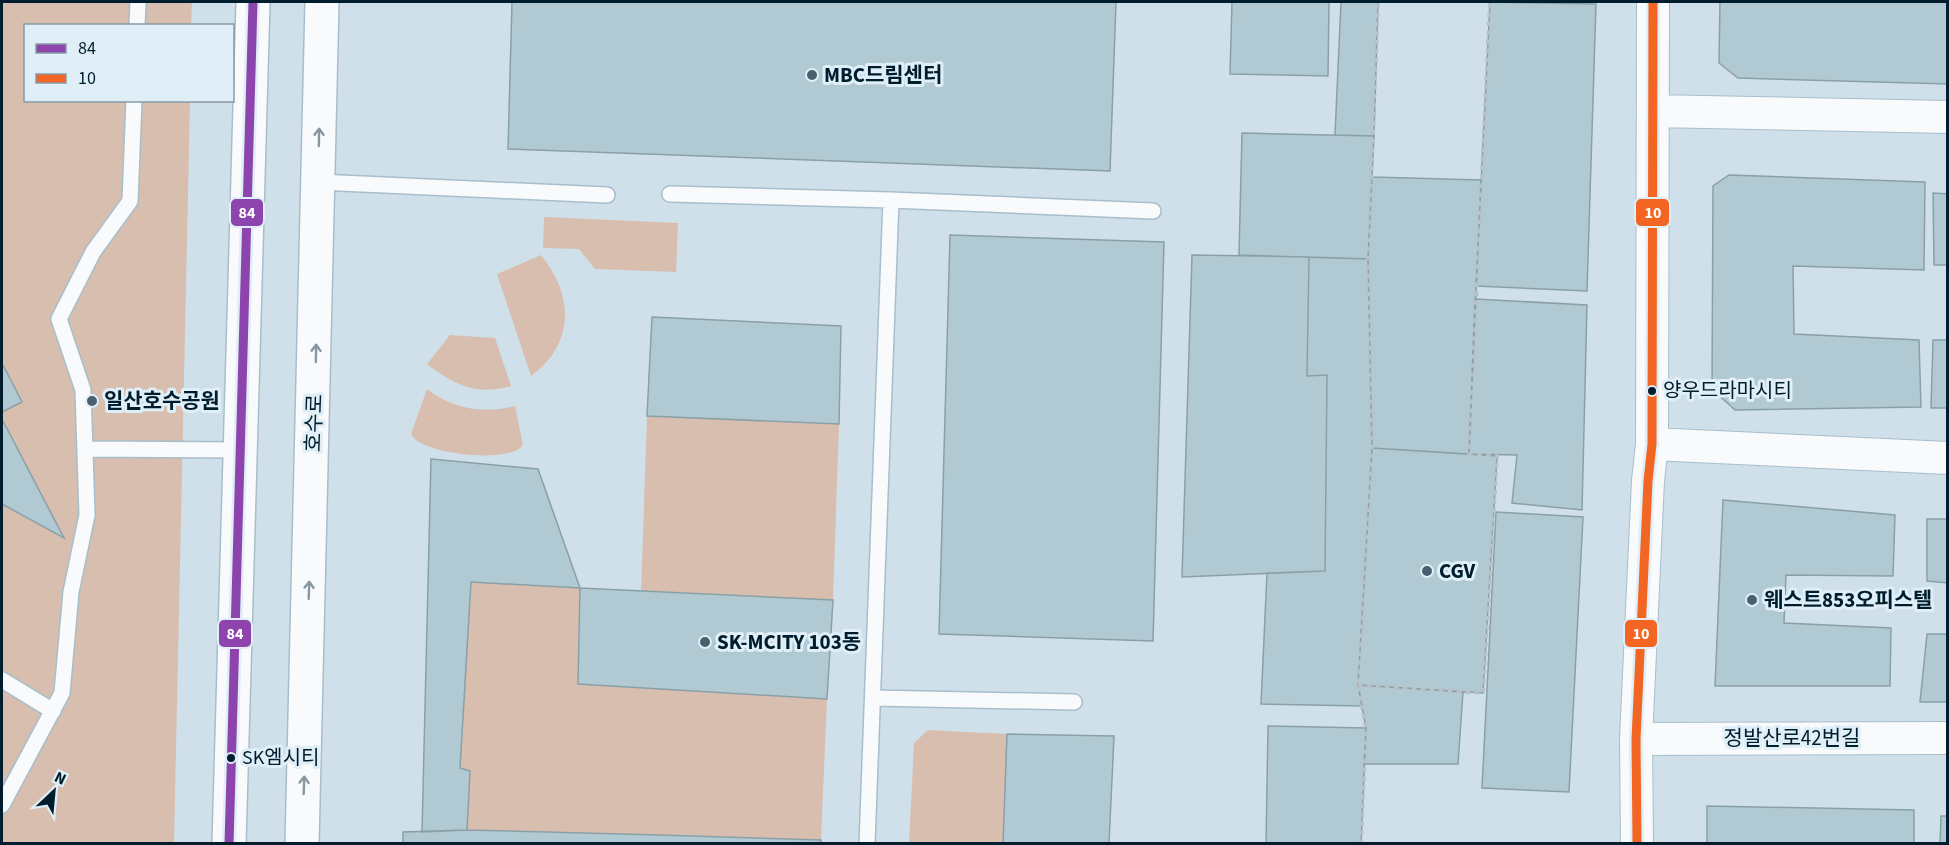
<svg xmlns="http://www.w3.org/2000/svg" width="1949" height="845" viewBox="0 0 1949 845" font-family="'Source Sans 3','Noto Sans KR',sans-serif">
<rect width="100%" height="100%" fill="#d0e0ea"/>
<path fill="#d7beae" d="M2 2H192L191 25 26 26V100L190 101 174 843 2 844Z
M544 217 678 223 676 272 595 269 579 249 543 248Z
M541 255C574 295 575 344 531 376L497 274Z
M450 335 495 338 511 386C478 396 453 385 427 364Z
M427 389C452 409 484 414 515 406L523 445C511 464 420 455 411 434Z
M647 416 839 424 833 600 641 593Z
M471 582 580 588 578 684 827 699 821 840 467 830 460 768Z
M928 730 1007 734 1003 843 909 844 914 743Z"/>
<path fill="#b1c9d2" stroke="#8aa0a8" stroke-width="1.5" d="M512 2H1116L1110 171 508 149Z
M1232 2H1329L1328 76 1230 74Z
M1341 2H1378L1374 136 1335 135Z
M1490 2 1596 4 1587 291 1476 286Z
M1720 2H1948V84L1738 78 1719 63Z
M1242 133 1374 136 1368 259 1239 255Z
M1729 175 1925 182 1924 270 1793 266 1794 334 1919 340 1921 407 1735 410 1712 389 1713 186Z
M1372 177 1481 180 1469 454 1372 448 1368 259Z
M1933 193 1948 194V265H1934Z
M950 235 1164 242 1153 641 939 634Z
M1192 255 1309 257 1307 376 1327 375 1325 571 1182 577Z
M1309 257 1368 259 1372 448 1358 685 1362 706 1261 704 1267 573 1325 571 1327 375 1307 376Z
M1475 299 1587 305 1582 510 1512 503 1517 455 1469 454Z
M652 317 841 326 839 424 647 416Z
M1933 340H1948V408H1931Z
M2 363 22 402 2 412Z
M2 419 64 538 2 504Z
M1372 448 1497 456 1483 693 1358 685Z
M431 459 538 469 580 588 471 582 460 768 470 771 467 830 422 832Z
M1723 500 1895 515 1893 576 1786 575 1784 623 1891 628 1890 686H1715Z
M1496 512 1583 517 1569 792 1482 788Z
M1927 519H1948V583L1927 581Z
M580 588 833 600 827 699 578 684Z
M1927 634H1948V702H1920Z
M1358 685 1463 692 1458 764H1364L1366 728Z
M1268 726 1366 728 1361 844H1266Z
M1007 734 1114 736 1109 844H1003Z
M1707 806 1914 810V844H1707Z
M1941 816H1948V844H1940Z
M467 830 659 835 821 840V844H403V832Z"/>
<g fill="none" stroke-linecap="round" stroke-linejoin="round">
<g stroke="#a7becb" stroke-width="18">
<path id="service" d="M137 26 138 2
M318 182 607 195
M670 194 891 200
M85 449 240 450
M2 680 53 711
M873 698 1074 702
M2 805 62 693 71 592 87 515 83 390 59 319 93 252 130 201 134 100
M867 844 891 200 1153 211"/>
</g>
<g stroke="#a7becb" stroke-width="34">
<path id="minor" d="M1654 111 1948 117
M1652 444 1948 458
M1636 739 1948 738
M1637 844 1636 739 1648 481 1652 444 1653 2"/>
</g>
<g stroke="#a7becb" stroke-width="36">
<path id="primary" d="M229 844 253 2
M302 844 322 2"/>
</g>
<path stroke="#b9c2c6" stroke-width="4" stroke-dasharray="4.5 4.5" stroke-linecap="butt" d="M1358 685 1483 693 1497 456 1469 454 1490 2
M1361 844 1366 728 1358 685 1372 448 1368 259 1378 2"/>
<use href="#service" stroke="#f8fafc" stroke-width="15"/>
<use href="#minor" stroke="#f8fafc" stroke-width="32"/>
<use href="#primary" stroke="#f8fafc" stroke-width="33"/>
<g stroke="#dfeef7" stroke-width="14">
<path id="bus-1" d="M229 844 253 2"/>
</g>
<g stroke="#dfeef7" stroke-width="14">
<path id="bus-2" d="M1637 844 1636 739 1648 481 1652 444 1653 2"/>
</g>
<use href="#bus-1" stroke="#8e44ad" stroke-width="9"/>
<use href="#bus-2" stroke="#f26522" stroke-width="9"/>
</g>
<defs><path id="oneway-shaft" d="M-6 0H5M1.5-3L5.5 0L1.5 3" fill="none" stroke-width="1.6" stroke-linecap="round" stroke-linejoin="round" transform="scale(1.5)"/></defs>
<g stroke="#88979f">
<use href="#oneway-shaft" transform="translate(319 137) rotate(-89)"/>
<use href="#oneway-shaft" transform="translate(316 353) rotate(-89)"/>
<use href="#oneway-shaft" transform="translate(309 590) rotate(-88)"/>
<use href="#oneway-shaft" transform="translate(304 785) rotate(-88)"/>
</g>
<g fill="#49616f" stroke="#dfeef7" stroke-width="2">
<circle cx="812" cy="75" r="6"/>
<circle cx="92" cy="401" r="6"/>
<circle cx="1427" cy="571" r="6"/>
<circle cx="1752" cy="600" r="6"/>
<circle cx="705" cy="642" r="6"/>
</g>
<g fill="#001d2d" stroke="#dfeef7" stroke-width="2">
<circle cx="1652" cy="391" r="5"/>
<circle cx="231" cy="758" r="5"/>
</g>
<g text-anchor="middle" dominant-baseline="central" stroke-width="6" stroke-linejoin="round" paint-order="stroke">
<g font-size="20" fill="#001d2d" stroke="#dfeef7" text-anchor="start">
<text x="1663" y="391">양우드라마시티</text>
<text x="242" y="758">SK엠시티</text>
</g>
<g font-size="21" font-weight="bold" fill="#001d2d" stroke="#dfeef7" text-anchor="start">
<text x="824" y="75">MBC드림센터</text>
<text x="104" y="401">일산호수공원</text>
<text x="1439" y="571">CGV</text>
<text x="1764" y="600">웨스트853오피스텔</text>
<text x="717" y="642">SK-MCITY 103동</text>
</g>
<g font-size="21" fill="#001d2d" stroke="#dfeef7">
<text transform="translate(314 423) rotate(-88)">호수로</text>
<text x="1792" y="738">정발산로42번길</text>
</g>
</g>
<g stroke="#dfeef7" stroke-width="2">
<rect x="230" y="198" width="34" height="29" rx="6" fill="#8e44ad"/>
<rect x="1635" y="198" width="35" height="29" rx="6" fill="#f26522"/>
<rect x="1624" y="619" width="34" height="29" rx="6" fill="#f26522"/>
<rect x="218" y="619" width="34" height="29" rx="6" fill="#8e44ad"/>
</g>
<g font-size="16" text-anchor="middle" font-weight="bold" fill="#fff">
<text x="247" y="218">84</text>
<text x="1653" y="218">10</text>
<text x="1641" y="639">10</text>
<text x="235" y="639">84</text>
</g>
<rect width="1949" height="845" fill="none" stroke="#001d2d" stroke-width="6"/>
<rect x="24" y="24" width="210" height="78" fill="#dfeef7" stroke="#869aa6" stroke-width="1.5"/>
<rect x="36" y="44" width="30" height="9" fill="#8e44ad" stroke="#869aa6" stroke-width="1.5"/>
<text x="78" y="54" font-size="18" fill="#001d2d">84</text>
<rect x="36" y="74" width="30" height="9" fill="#f26522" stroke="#869aa6" stroke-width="1.5"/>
<text x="78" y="84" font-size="18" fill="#001d2d">10</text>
<g transform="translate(54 791) rotate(26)" stroke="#dfeef7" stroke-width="4.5" paint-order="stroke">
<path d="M0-4.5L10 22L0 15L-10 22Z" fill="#001d2d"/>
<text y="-9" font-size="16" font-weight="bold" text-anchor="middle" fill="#001d2d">N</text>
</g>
</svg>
